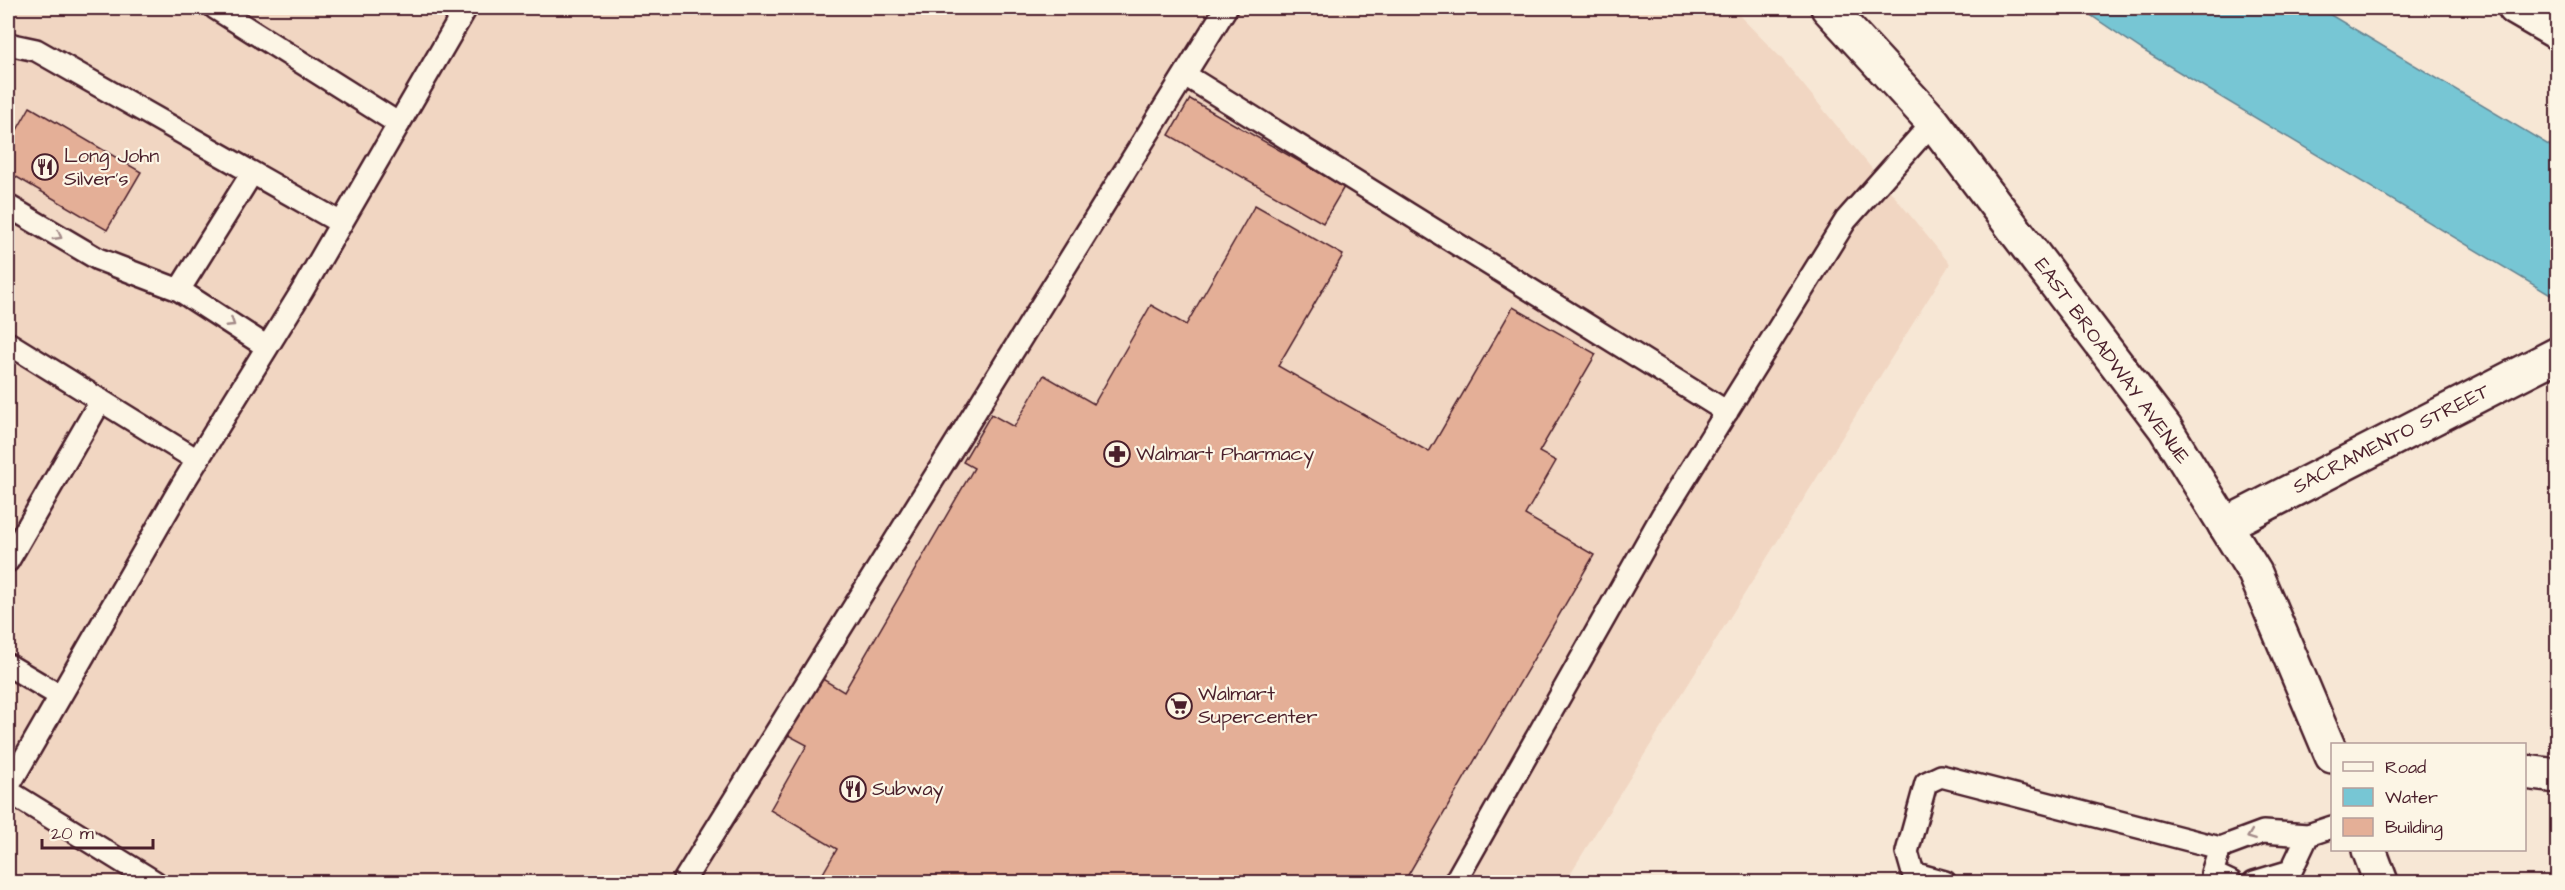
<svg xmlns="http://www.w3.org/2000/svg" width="2565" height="890" viewBox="0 0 2565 890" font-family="'Architects Daughter',sans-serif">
<rect width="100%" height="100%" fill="#f7e7d5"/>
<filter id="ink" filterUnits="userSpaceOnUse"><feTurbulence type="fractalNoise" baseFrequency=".0167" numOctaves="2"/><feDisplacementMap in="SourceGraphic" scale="12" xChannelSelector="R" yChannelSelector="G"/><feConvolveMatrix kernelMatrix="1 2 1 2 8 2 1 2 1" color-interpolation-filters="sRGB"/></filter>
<g filter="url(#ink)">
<path fill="#f1d6c2" d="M8 8H1732L1782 59 1950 264 1565 882H8Z"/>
<path fill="#77c6d4" stroke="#658390" stroke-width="1.5" d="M2080 8H2319L2557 150V299L2141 49Z"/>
<path fill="#e4af97" stroke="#4a1f2b" stroke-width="1.5" d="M1190 99 1344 187 1323 223 1169 135Z
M30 107 141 172 107 230 8 172V146Z
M1255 205 1343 255 1278 366 1429 452 1513 307 1596 354 1539 452 1556 461 1525 515 1594 555 1404 882H818L837 849 770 810 807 745 788 735 821 678 844 692 974 468 963 462 991 414 1014 427 1044 375 1094 404 1151 305 1186 325Z"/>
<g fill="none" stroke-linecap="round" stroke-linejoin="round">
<g stroke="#4a1f2b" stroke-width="26">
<path id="service" d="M215 8 399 124
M8 44 36 50 341 223
M1185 75 1727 412
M8 206 98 259 179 290 267 347
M179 290 252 173
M8 343 197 460
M8 561 101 400
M8 665 60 696
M8 787 182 485 302 291 466 8
M8 791 155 882
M683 882 1226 8
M1455 882 1663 514 1846 220 1933 122
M1945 882 1913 873 1907 852 1926 783 1941 776 2220 848
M2231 882 2212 873 2220 848 2263 832 2308 835 2332 827
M2254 882 2291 871 2308 835"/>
</g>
<g stroke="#4a1f2b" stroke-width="38">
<path id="minor" d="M2515 8 2558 33
M2225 525 2558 354
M2524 772 2558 776"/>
</g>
<g stroke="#4a1f2b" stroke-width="38">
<path id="tertiary" d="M1828 8 1933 122 2165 428 2255 573 2332 756
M2369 850 2381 882"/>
</g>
<use href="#service" stroke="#fcf5e5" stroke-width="21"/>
<use href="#minor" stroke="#fcf5e5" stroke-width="33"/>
<use href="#tertiary" stroke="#fcf5e5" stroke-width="33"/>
</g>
<defs><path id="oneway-chevron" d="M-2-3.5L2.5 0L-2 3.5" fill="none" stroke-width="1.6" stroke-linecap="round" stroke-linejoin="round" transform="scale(1.5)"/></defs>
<g stroke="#a38a88">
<use href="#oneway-chevron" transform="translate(58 236) rotate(30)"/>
<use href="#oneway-chevron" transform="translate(231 323) rotate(33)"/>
<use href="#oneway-chevron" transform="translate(2251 836) rotate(159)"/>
</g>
</g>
<defs>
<g id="restaurant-ring" transform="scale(1.35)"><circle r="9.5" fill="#fcf5e5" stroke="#4a1f2b" stroke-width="1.5"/><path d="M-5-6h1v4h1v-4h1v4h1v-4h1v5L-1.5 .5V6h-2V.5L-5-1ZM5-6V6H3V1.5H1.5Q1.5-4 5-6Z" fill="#4a1f2b"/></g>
<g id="pharmacy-ring" transform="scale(1.35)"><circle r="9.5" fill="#fcf5e5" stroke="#4a1f2b" stroke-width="1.5"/><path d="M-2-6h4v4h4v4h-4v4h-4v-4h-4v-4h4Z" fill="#4a1f2b"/></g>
<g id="supermarket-ring" transform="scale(1.35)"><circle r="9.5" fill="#fcf5e5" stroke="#4a1f2b" stroke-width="1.5"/><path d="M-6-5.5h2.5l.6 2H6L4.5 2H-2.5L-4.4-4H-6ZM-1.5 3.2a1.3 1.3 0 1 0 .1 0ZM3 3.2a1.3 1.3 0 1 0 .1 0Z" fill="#4a1f2b"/></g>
</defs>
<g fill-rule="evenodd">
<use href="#restaurant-ring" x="45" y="167"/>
<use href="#pharmacy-ring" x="1117" y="454"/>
<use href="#supermarket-ring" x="1179" y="706"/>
<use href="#restaurant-ring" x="853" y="789"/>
</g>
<g text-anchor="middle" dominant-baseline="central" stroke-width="4.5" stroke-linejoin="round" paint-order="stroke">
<g font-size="20" fill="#4a1f2b" stroke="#fcf5e5" text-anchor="start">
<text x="64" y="156">Long John<tspan x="64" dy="23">Silver's</tspan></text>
<text x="1136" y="454">Walmart Pharmacy</text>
<text x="1198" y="694">Walmart<tspan x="1198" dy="23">Supercenter</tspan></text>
<text x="872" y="789">Subway</text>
</g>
<g font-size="20" fill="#4a1f2b" stroke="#fcf5e5">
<text transform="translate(2112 361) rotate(54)">EAST BROADWAY AVENUE</text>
<text transform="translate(2391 439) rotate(-27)">SACRAMENTO STREET</text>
</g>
</g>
<rect width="2565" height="890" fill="none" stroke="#fcf5e5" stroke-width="30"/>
<rect x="15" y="15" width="2535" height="860" fill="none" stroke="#4a1f2b" stroke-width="2" filter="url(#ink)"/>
<rect x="2331" y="743" width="195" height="108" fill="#fcf5e5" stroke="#b59f9b" stroke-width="1.5"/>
<rect x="2343" y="762" width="30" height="9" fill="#fcf5e5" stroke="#b59f9b" stroke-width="1.5"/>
<text x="2385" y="773" font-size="18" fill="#4a1f2b">Road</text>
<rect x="2343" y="788" width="30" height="18" fill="#77c6d4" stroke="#b59f9b" stroke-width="1.5"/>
<text x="2385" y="803" font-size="18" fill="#4a1f2b">Water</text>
<rect x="2343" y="818" width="30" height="18" fill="#e4af97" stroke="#b59f9b" stroke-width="1.5"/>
<text x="2385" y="833" font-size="18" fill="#4a1f2b">Building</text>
<path d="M42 839v9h111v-9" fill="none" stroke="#4a1f2b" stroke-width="3"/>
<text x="51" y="839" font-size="18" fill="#4a1f2b" stroke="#fcf5e5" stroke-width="4.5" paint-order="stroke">20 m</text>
</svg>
